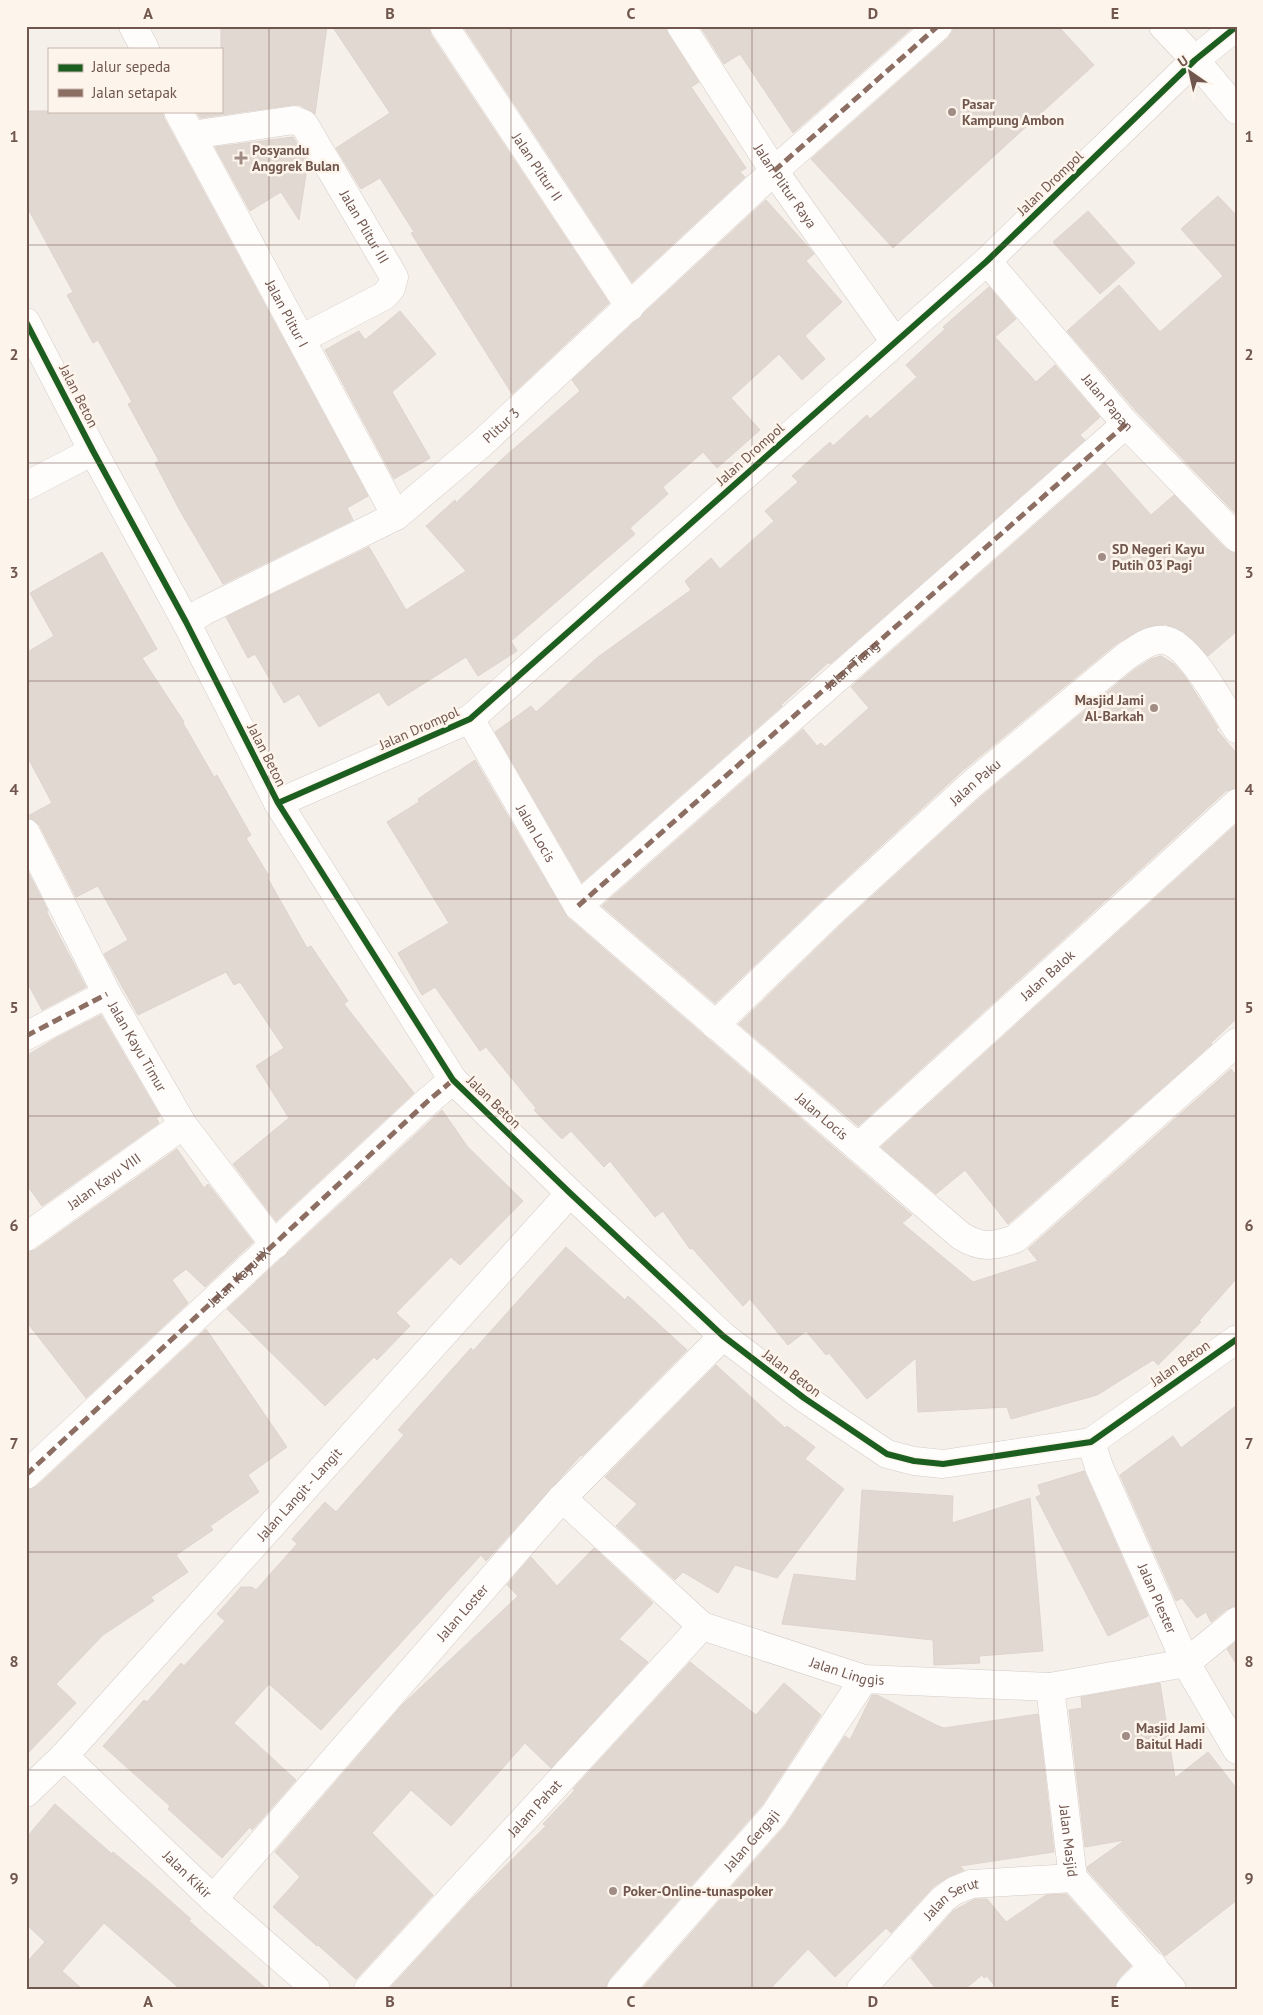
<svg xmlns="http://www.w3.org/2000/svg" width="1263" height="2015" viewBox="0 0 1263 2015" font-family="'PT Sans',sans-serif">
<rect width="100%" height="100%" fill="#f6f0ea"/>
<path fill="#e2d8d2" stroke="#ded3cd" d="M221 26H327L315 114 300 105H292L200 118 196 111H221Z
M332 26H428L431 35 609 303 512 394 411 233 414 232 380 178 361 189 336 148 390 113Z
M463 26H665L668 34 699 82 691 87 746 168 740 172 745 177 632 282Z
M700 26H914L793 133 740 54 724 64Z
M953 26H1058L1094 65 893 248 811 159 948 38 953 31Z
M26 111H162L164 118 368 496 347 508 353 520 223 584 179 509 155 463 159 461 128 404 132 402 98 340 93 343 67 295 73 292 26 205Z
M293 137 308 161 299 220 281 192 250 211 215 147Z
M1218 196 1237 216V515L1138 413 1067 331 1119 285 1160 332 1223 276 1181 229Z
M766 200 810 249 814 254 806 261 842 302 805 336 825 359 802 380 779 354 731 398 760 430 717 468 703 452 663 487 668 494 630 528 635 534 511 641 517 651 478 676 466 657 388 706 379 692 319 727 299 694 284 703 255 654 248 658 226 617 369 547 406 610 466 571 426 526 455 500 456 503 502 459 580 391 572 380Z
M1088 211 1135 263 1100 294 1053 242Z
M989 287 1016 319 995 337 1036 382 1055 365 1100 417 1080 435 1085 440 830 664 829 662 781 705 782 706 582 882 495 732 531 706 536 712 598 657 691 590 685 581 711 558 720 569 774 521 765 511 798 482 792 476 830 442 833 446 867 415 870 419 917 377 906 365 945 329 943 327Z
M400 311 436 354 392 392 430 458 394 479 325 350 359 331 365 340Z
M1105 463 1151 515 1174 495 1226 549 1237 553V631L1208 656 1184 632 1165 624 1144 628 1116 644 961 772 821 901 715 1003 602 906 803 729 817 746 821 743 825 747 869 708 851 687Z
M102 552 157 649 142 658 184 722 183 723 214 777 217 775 251 835 246 838 269 876 267 877 307 948 311 946 348 1001 344 1004 414 1093 276 1221 233 1164 289 1118 256 1066 284 1048 240 982 234 985 226 972 138 1015 104 954 128 940 98 886 76 897 40 826 34 820 26 817 52 803 26 754V653L54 636 30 593Z
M1161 656 1174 664 1183 674 1210 715 1218 728 1216 729 1237 754V788L1226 791 858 1126 739 1024 843 923 982 796 1134 670 1151 659Z
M475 760 567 917 912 1215 902 1223 973 1282 1038 1261 1028 1249 1231 1069 1237 1077V1278L1199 1321 1201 1322 1158 1365 1153 1360 1097 1395 1011 1419 1007 1407 918 1412 916 1358 867 1399 829 1353 826 1355 806 1331 788 1345 750 1299 743 1306 692 1248 690 1249 663 1211 655 1217 610 1161 604 1167 571 1131 562 1139 534 1110 536 1108 486 1047 480 1051 435 987 422 995 398 953 449 923 387 822 419 802 418 799Z
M1237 824V1018L1211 1043 1212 1044 1008 1224 965 1170 936 1194 881 1147Z
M26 868 48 911H46L86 987 42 1010 26 980Z
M101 1015 160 1116 156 1118 159 1123 42 1206 26 1184V1056L56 1038Z
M442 1110 467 1146 523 1201 460 1265 451 1257 396 1313 410 1326 377 1360 374 1357 325 1406 227 1309Z
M177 1149 204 1188 208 1184 253 1242 205 1287 186 1269 172 1280 188 1303 86 1398 26 1321V1252L35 1250Z
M566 1247 625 1300 628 1296 687 1350 582 1456 581 1455 486 1561 481 1555 321 1730 269 1684 234 1723 296 1780 252 1830 250 1827 222 1858 168 1809 170 1806 103 1746 144 1700 147 1702 181 1663 184 1666 225 1621 217 1614 241 1587H252L256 1590 297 1544 292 1539 325 1502 336 1512 404 1435 398 1430 471 1348 473 1351Z
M206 1329 287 1447 248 1475 259 1492 210 1526 213 1530 176 1555 188 1572 151 1597 154 1601 103 1635 56 1684 76 1703 26 1755V1490L37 1486Z
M716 1365 785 1428 787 1426 815 1447 805 1459 844 1489 777 1578 735 1565 718 1593 683 1572 675 1580 616 1526 637 1504 605 1477Z
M1237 1405V1606L1227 1609 1211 1622 1206 1612 1197 1618 1182 1598 1176 1601 1120 1475 1173 1436 1181 1448Z
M1084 1471 1148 1616 1108 1636 1036 1497 1041 1495 1038 1485Z
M862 1490 953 1496 952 1523 1030 1498 1043 1651 979 1656 980 1663 934 1665 933 1640 782 1624 794 1574 856 1581Z
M594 1548 653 1603 619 1639 648 1662 551 1768 525 1743 451 1826 411 1790 372 1833 433 1895 356 1979 318 1945 317 1946 273 1907 300 1877 275 1852 403 1704 518 1596 507 1585 531 1557 557 1586Z
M1237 1641V1665L1227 1649Z
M690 1662 756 1715 784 1683 821 1715 762 1805 609 1979 606 1989H389L472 1899 546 1826 543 1824 575 1790 573 1789Z
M1160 1683 1175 1778 1208 1752 1237 1789V1900L1165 1956 1088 1871 1087 1867 1125 1840 1085 1847 1069 1710 1082 1708 1081 1697Z
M872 1695H877L936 1725 944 1728 1038 1714 1054 1852 960 1866 964 1870 948 1877 934 1886 891 1933 886 1928 835 1977 808 1949 770 1989H642L786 1825 845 1736 850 1740Z
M55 1804 112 1854 113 1852 148 1881 191 1919 189 1921 267 1989H180L104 1923 62 1971 82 1989H26V1963L45 1942 26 1924V1838Z
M1066 1894 1131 1966 1119 1978 1115 1989H997L987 1976 984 1978 982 1975 965 1989H936L911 1958 953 1911 975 1899H987L1006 1922 1046 1895Z"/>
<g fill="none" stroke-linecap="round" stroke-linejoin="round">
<g stroke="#d4ccc7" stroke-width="29">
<path id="pedestrian" d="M774 171 938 26"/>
</g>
<g stroke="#d4ccc7" stroke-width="29">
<g id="minor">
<path d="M133 26 145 49"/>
<path id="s1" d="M444 26 630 307"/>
<path id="s2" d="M681 26 774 171 895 342"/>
<path d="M937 26V27"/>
<path id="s3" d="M178 111 396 516"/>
<path id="s4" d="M191 135 294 120 304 124 394 277 391 288 384 296 301 339"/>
<path id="s5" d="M987 261 1126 424 1237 538"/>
<path d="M26 322 93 451 186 622 278 803 453 1080 570 1193 723 1336 804 1398 887 1454 914 1461 943 1464 1091 1442 1237 1339"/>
<path d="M26 486 93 451"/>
<path id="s6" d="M186 622 204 611 396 516 481 444 774 171"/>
<path id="s7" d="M470 719 578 906 961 1236C981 1248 992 1247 1015 1239L1237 1042"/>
<path d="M278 803 470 719 987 261 1195 60 1237 26"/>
<path id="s8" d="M26 833 107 994 183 1125 275 1245"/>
<path id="s9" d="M578 906 1126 424"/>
<path id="s10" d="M715 1025 832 912 972 784 1125 657C1136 650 1151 638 1164 640 1190 643 1223 708 1237 729"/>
<path d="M26 1036 107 994"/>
<path id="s11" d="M858 1147 1237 803"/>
<path id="s12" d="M26 1237 183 1125"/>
<path id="s13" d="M1091 1442 1099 1467 1186 1663 1237 1750"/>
<path id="s14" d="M26 1475 428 1101 453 1080"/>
<path id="s15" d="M562 1498 702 1626 864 1679 1050 1687 1186 1663 1237 1621"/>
<path id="s16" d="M1050 1687 1073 1878 1172 1989"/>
<path id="s17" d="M64 1756 213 1899 316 1989"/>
<path id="s18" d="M26 1793 64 1756 570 1193"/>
<path id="s19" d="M213 1899 562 1498 723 1336"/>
<path id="s20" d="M368 1989 702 1626"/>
<path id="s21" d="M621 1989 774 1815 864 1679"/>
<path id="s22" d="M861 1989 943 1899 954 1891 971 1884 1073 1878"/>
<path d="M1130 1989 1153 1966"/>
</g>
</g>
<g stroke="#d4ccc7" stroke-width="29">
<path id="tertiary" d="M1163 26 1195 60 1237 110"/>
</g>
<use href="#pedestrian" stroke="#fefdfc" stroke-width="28"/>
<use href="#minor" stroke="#fefdfc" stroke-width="28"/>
<use href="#tertiary" stroke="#fefdfc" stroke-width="28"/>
<path stroke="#8d6e63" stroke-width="5" stroke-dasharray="10 5" stroke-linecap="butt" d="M774 171 938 26
M578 906 1126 424
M26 1036 107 994
M26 1475 428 1101 453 1080"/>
<g stroke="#fdf5ec" stroke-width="9">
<path id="cycleway" d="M26 322 93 451 186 622 278 803 453 1080 570 1193 723 1336 804 1398 887 1454 914 1461 943 1464 1091 1442 1237 1339
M278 803 470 719 987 261 1195 60 1237 26"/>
</g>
<use href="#cycleway" stroke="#1b5e20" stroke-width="6"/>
</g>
<path fill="none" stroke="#71564d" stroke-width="1" stroke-opacity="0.55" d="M269 26V1989M511 26V1989M752 26V1989M994 26V1989M26 245H1237M26 463H1237M26 681H1237M26 899H1237M26 1116H1237M26 1334H1237M26 1552H1237M26 1770H1237"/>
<g fill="#a08c84" stroke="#fdf5ec" stroke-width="2">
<circle cx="952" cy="112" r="5"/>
<path d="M238.5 150.5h5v5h5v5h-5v5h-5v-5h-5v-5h5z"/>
<circle cx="1102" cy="557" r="5"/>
<circle cx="1154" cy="708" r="5"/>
<circle cx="1126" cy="1736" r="5"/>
<circle cx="613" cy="1891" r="5"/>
</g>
<g text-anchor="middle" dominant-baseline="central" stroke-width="5" stroke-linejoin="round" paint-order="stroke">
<g font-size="14" font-weight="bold" fill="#71564d" stroke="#fdf5ec" text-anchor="start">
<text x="962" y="104">Pasar<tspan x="962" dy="16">Kampung Ambon</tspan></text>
<text x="252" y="150">Posyandu<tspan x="252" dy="16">Anggrek Bulan</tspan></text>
<text x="1112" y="549">SD Negeri Kayu<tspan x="1112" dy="16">Putih 03 Pagi</tspan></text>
<text x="1144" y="700" text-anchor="end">Masjid Jami<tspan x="1144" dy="16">Al-Barkah</tspan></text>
<text x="1136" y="1728">Masjid Jami<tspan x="1136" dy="16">Baitul Hadi</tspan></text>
<text x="623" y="1891">Poker-Online-tunaspoker</text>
</g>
<g font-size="14" fill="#71564d" stroke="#fdf5ec">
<text stroke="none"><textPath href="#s1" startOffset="169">Jalan Plitur II</textPath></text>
<text transform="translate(1050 183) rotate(-44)">Jalan Drompol</text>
<text stroke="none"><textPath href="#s2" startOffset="191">Jalan Plitur Raya</textPath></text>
<text stroke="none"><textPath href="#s4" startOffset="234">Jalan Plitur III</textPath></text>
<text stroke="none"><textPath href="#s3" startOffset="230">Jalan Plitur I</textPath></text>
<text transform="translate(79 396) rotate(63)">Jalan Beton</text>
<text stroke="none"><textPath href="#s5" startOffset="186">Jalan Papan</textPath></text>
<text stroke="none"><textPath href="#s6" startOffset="374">Plitur 3</textPath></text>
<text transform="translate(750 454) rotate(-42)">Jalan Drompol</text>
<text stroke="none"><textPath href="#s9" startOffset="365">Jalan Tiang</textPath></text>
<text transform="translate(419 728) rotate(-24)">Jalan Drompol</text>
<text transform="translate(267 755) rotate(63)">Jalan Beton</text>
<text stroke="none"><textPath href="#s10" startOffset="356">Jalan Paku</textPath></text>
<text stroke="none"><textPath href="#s7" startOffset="132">Jalan Locis</textPath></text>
<text stroke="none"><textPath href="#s11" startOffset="256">Jalan Balok</textPath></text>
<text stroke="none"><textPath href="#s8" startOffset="241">Jalan Kayu Timur</textPath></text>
<text transform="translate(494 1102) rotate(44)">Jalan Beton</text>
<text stroke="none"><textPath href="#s7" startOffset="538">Jalan Locis</textPath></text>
<text stroke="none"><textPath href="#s12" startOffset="96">Jalan Kayu VIII</textPath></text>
<text stroke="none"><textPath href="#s14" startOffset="291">Jalan Kayu IX</textPath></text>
<text transform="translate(1180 1363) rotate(-35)">Jalan Beton</text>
<text transform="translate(792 1373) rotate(37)">Jalan Beton</text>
<text stroke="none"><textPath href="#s18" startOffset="405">Jalan Langit - Langit</textPath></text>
<text stroke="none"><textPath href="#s13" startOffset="170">Jalan Plester</textPath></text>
<text stroke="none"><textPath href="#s19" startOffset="380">Jalan Loster</textPath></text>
<text stroke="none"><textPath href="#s15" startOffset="342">Jalan Linggis</textPath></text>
<text stroke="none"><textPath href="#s20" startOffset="246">Jalam Pahat</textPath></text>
<text stroke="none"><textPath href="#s21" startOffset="198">Jalan Gergaji</textPath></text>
<text stroke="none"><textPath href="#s16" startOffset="155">Jalan Masjid</textPath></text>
<text stroke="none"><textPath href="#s17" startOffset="171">Jalan Kikir</textPath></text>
<text stroke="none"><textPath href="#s22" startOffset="129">Jalan Serut</textPath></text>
</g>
</g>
<rect width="1263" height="2015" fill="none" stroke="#fdf5ec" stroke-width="55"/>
<rect x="48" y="48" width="175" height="65" fill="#fdf5ec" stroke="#c5b5ac"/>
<rect x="58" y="64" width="25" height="8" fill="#1b5e20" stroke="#c5b5ac"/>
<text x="92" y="72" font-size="15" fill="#71564d">Jalur sepeda</text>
<rect x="58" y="89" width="25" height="8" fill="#8d6e63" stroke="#c5b5ac"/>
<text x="92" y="98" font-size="15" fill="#71564d">Jalan setapak</text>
<g transform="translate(1190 72) rotate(326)" stroke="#fdf5ec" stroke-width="4" paint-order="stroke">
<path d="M0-4L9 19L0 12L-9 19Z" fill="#71564d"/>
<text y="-8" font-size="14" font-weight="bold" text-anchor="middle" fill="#71564d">U</text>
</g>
<rect x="28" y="28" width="1208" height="1960" fill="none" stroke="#71564d" stroke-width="2"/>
<g font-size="16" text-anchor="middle" font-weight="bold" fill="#71564d">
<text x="148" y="19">A</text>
<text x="390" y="19">B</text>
<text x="631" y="19">C</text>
<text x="873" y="19">D</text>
<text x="1115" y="19">E</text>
<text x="14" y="142">1</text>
<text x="1249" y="142">1</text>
<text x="14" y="360">2</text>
<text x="1249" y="360">2</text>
<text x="14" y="578">3</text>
<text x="1249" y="578">3</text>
<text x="14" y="795">4</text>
<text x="1249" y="795">4</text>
<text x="14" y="1013">5</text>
<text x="1249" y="1013">5</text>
<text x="14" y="1231">6</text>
<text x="1249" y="1231">6</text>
<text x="14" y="1449">7</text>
<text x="1249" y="1449">7</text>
<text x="14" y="1667">8</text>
<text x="1249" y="1667">8</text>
<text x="14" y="1884">9</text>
<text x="1249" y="1884">9</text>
<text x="148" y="2007">A</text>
<text x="390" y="2007">B</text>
<text x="631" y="2007">C</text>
<text x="873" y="2007">D</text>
<text x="1115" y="2007">E</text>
</g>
</svg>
